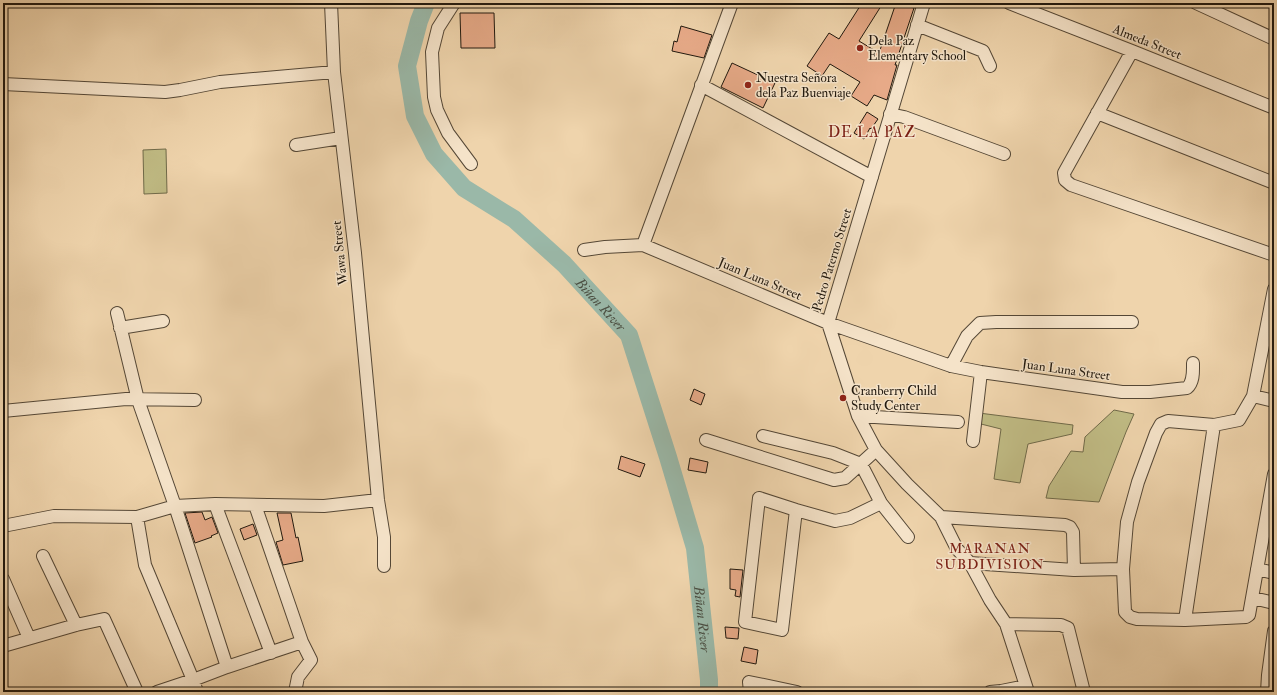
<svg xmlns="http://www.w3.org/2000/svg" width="1277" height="695" viewBox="0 0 1277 695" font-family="'IM FELL Double Pica',serif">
<rect width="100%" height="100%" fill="#efd4ac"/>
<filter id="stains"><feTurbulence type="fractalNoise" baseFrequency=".005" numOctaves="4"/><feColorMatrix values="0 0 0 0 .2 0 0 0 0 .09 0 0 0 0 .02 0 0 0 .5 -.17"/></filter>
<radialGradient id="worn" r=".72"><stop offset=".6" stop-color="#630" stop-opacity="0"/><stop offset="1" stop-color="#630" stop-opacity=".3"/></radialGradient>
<path fill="#c0bb84" stroke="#706a49" d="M166 149 167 193 144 194 143 150Z
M1114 410 1134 414 1126 432 1099 502 1046 498 1049 486 1071 451 1083 452 1085 437Z
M979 413 1073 425 1072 434 1028 444 1020 483 994 479 1001 429 977 423Z"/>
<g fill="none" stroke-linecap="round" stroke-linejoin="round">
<path stroke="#9ab8a8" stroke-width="18" id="s1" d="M426 3 419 21 407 66 415 116 434 154 464 188 514 219 564 264 629 335 668 457 695 548 709 680V692"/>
</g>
<path fill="#e7aa88" stroke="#20180e" d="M862 3H883L859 41 879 53 896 3 914 8 895 65H897L887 100 874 95 867 106 851 96 860 82 830 64 822 76 807 66 829 33 839 39Z
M460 13H494L495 48H461Z
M681 26 712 35 704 58 672 51 674 41 677 42Z
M732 63 775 83 763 108 721 87Z
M867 112 878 119 871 129 870 128 864 139 854 133Z
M694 389 705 394 701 405 690 400Z
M621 456 645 464 640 477 618 469Z
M690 458 708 462 706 473 688 470Z
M202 512 205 520 212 517 218 533 211 536 212 537 195 543 185 513Z
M277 513H291L296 538 298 537 303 561 283 565 276 542 283 540Z
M253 524 257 535 244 540 240 529Z
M730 569 743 570 740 597 735 596 736 590 730 589Z
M725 627 739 628 738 639 726 638Z
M744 647 758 650 756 664 741 661Z"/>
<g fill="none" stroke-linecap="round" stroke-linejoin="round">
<g stroke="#544736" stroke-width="14">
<path id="minor" d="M331 3 334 72 355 253 378 500 384 537V566
M454 3 438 28 432 52 434 97 437 110 448 133 471 164
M924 3 828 323 858 416 876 450 907 484 941 517 957 549 970 563 990 600 1006 624 1028 692
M1009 3 1132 51 1274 108
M1196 3 1274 39
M917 25 983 51 990 66
M1132 51 1064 173 1065 180 1071 185 1274 255
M3 84 165 92 180 90 220 82 334 72
M701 85 872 177
M1097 113 1274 183
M890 114 904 117 1004 154
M296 145 341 138
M643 245 732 3
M584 250 605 247 643 245 828 323 951 366 981 372 1122 392H1150L1187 388C1194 382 1193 371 1193 363
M1274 289 1253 396 1239 420 1214 425 1168 421 1161 424 1156 433 1138 482 1127 522 1123 569 1125 612 1130 617 1137 619 1185 620 1246 617 1249 615 1274 474
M117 313 138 400 175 506 227 667
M120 328 163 321
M951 366 967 336 980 323 996 322H1132
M1253 396 1274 401
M3 411 126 399 195 400
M858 416 958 422
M763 436 833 453 861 464 881 503 908 537
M706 440 834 480 845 478 876 450
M973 441 981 372
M215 504 271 653
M796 510 782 630 745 622 759 498 796 510 835 521 850 518 881 503
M137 517 145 565 193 680 197 692
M941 517 1065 525 1070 527 1073 532 1074 570
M3 526 54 516 137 517 175 506 215 504 324 506 378 500
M43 556 76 625
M970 563 1074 570 1123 569
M1257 569 1274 573
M3 579 29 638
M1253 598 1274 603
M1185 620 1214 425
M1006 624 1061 625 1068 628 1084 692
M3 646 76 625 104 619 137 692
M157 692 193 680 227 667 302 642 255 505
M295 692 298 677 311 660 302 642
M750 692 749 682 797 692
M990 692 1001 691 1026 686
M1267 692 1268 675 1274 631"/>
</g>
<use href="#minor" stroke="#f5e3c9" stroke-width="12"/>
</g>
<g fill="#8f2418" stroke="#f5e3c9" stroke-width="1.5">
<circle cx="860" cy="48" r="4"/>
<circle cx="748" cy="85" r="4"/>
<circle cx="843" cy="398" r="4"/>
</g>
<g text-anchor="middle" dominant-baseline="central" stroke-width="3" stroke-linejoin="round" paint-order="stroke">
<g font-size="13" fill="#20180e" stroke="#f5e3c9" text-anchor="start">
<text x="868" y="41">Dela Paz<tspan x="868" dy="15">Elementary School</tspan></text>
<text x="756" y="78">Nuestra Señora<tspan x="756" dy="15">dela Paz Buenviaje</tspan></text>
<text x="851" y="391">Cranberry Child<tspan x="851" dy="15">Study Center</tspan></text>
</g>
<g font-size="13" fill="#20180e" stroke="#f5e3c9">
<text transform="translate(1147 42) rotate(22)">Almeda Street</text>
<text transform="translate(340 253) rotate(-96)">Wawa Street</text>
<text transform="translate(832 260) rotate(-73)">Pedro Paterno Street</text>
<text transform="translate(760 279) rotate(23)">Juan Luna Street</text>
<text transform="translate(1066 370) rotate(8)">Juan Luna Street</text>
</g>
<g font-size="14" font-style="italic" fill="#4b5044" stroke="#f5e3c9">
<text stroke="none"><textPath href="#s1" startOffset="385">Biñan River</textPath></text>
<text stroke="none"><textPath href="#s1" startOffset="721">Biñan River</textPath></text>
</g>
<g font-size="14" letter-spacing="1" fill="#7a1f14" stroke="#f5e3c9">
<text x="990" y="548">MARANAN<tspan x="990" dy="16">SUBDIVISION</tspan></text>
</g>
<g font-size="15" letter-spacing="1" fill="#7a1f14" stroke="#f5e3c9">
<text x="872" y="132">DE LA PAZ</text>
</g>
</g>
<rect width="1277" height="695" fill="none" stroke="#efd4ac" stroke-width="16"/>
<rect x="4" y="4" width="1269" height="687" fill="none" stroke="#20180e" stroke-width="2"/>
<rect x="8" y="8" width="1261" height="679" fill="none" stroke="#20180e"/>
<rect width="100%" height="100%" filter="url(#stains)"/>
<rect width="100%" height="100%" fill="url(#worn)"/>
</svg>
